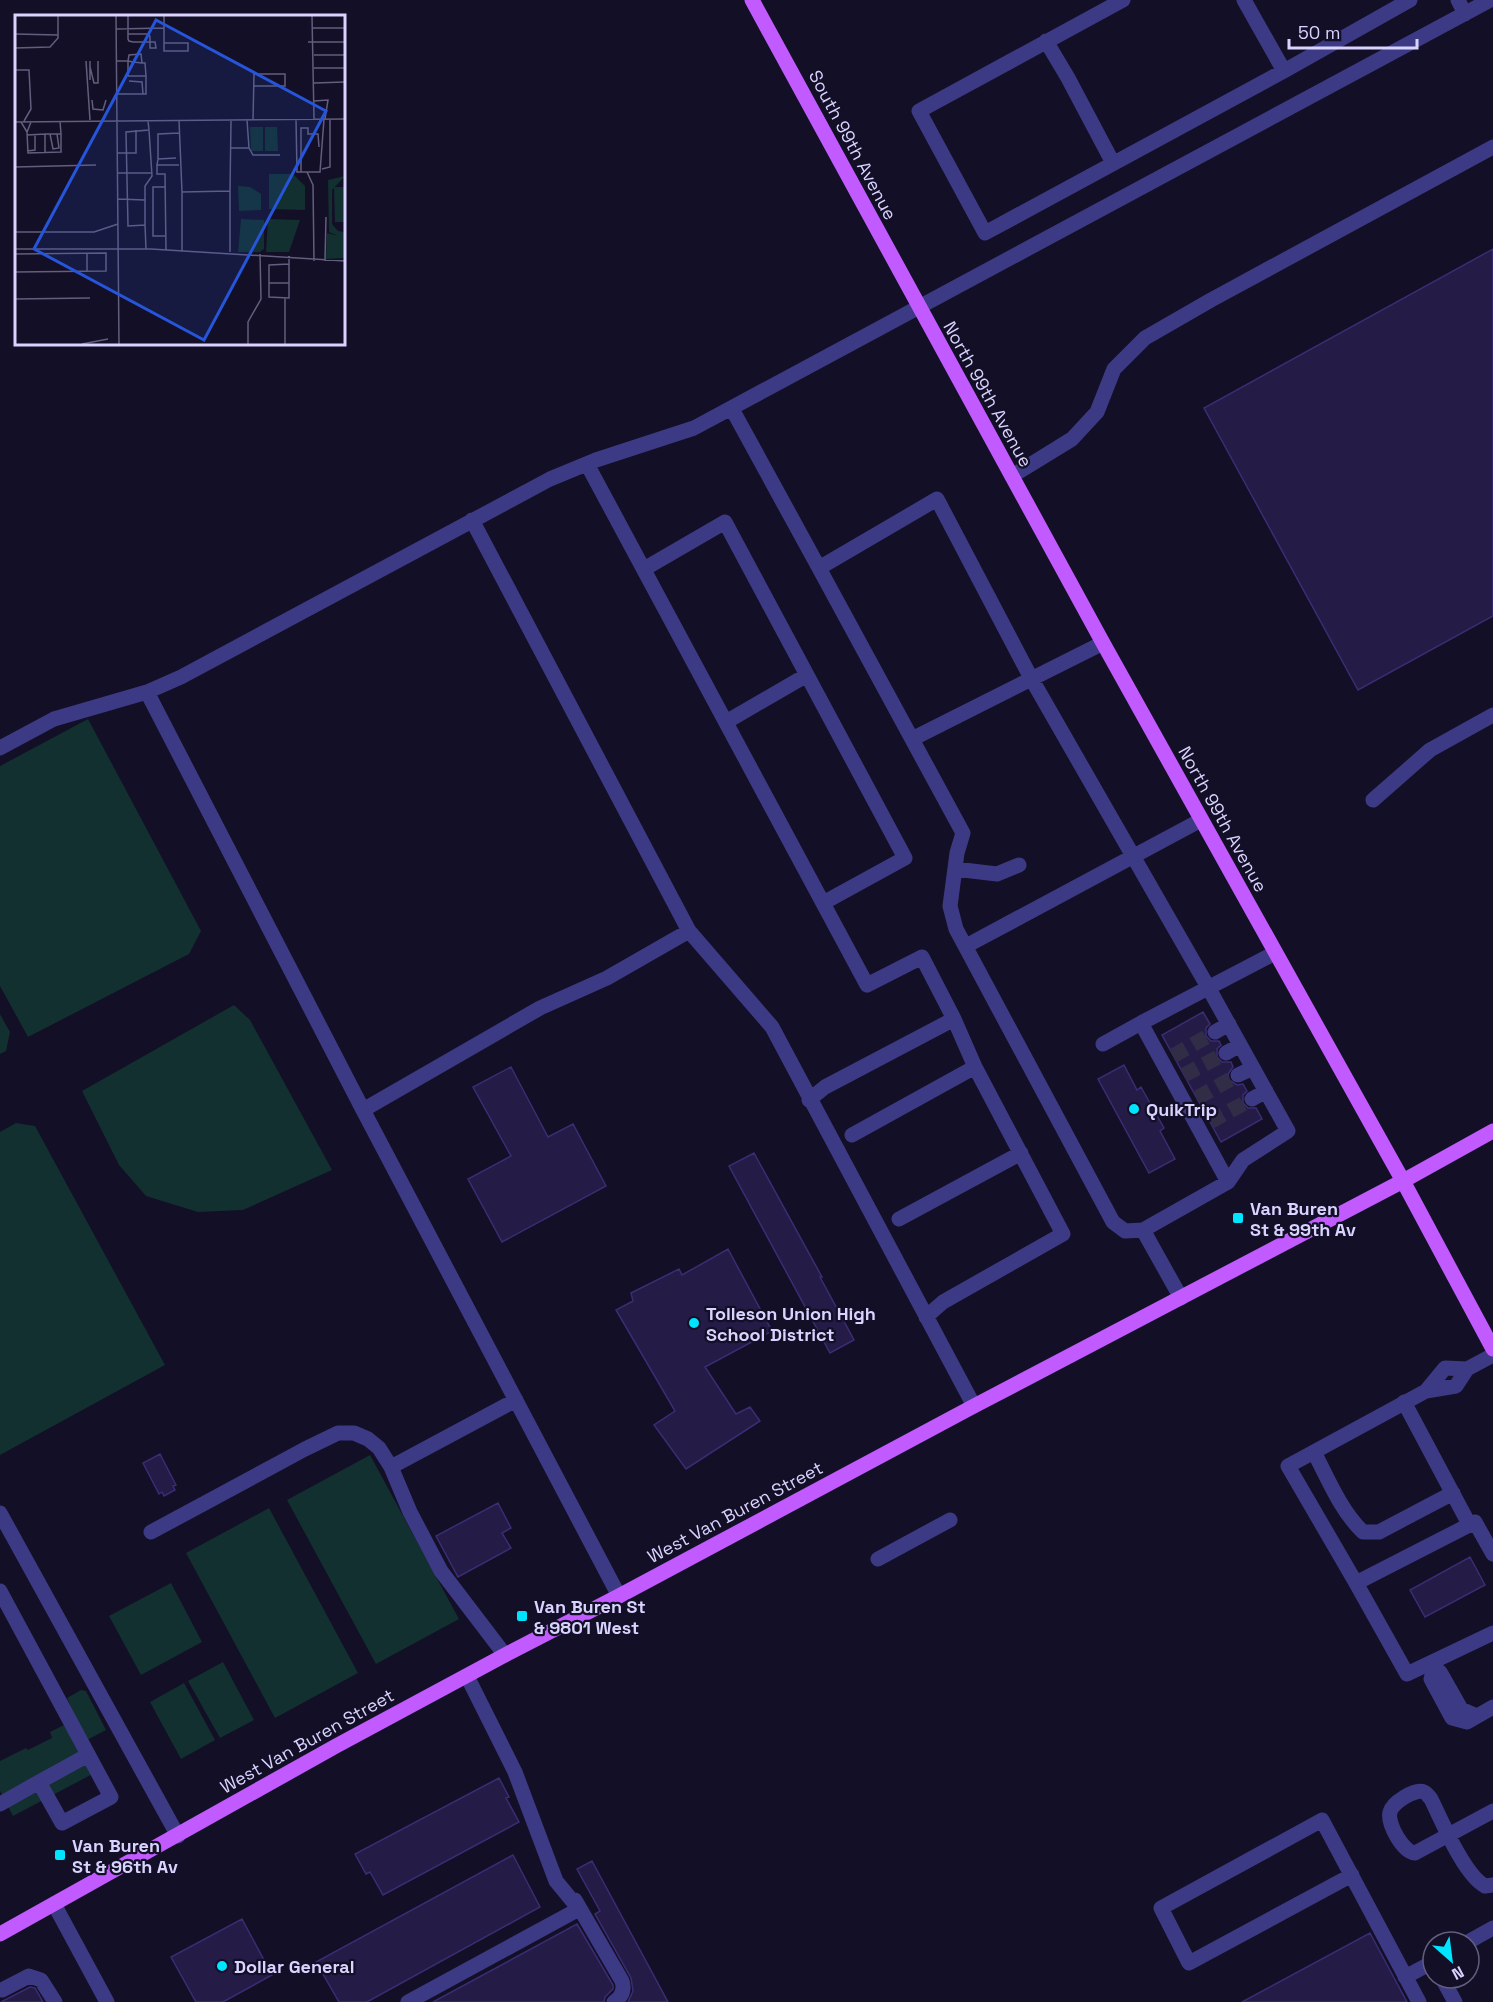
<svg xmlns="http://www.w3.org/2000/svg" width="1493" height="2002" viewBox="0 0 1493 2002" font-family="'Space Grotesk',sans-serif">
<rect width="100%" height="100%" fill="#130f26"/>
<path fill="#12302f" d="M88 719 201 931 189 954 28 1037 0 986V766Z
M234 1005 250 1020 332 1170 243 1210 198 1212 146 1196 119 1165 82 1091Z
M0 1014 10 1032 6 1051 0 1054Z
M16 1123 35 1126 165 1365 0 1455V1132Z
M370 1455 459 1619 376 1664 287 1500Z
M269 1508 358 1673 275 1718 186 1553Z
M171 1583 202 1642 141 1675 109 1616Z
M223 1662 254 1720 220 1738 188 1681Z
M184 1683 215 1740 181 1759 150 1702Z
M81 1690 86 1691 106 1730 87 1740 102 1769 13 1816 0 1791V1761L26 1748 28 1750 52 1738 50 1732 76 1719 67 1698Z"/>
<path fill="#241b47" stroke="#3b2d73" stroke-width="1.5" d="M1493 249V616L1358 690 1204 408Z
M1203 1012 1210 1024 1206 1028V1036L1211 1041H1219L1221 1045 1217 1049V1057L1222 1062H1231L1233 1067 1228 1074 1229 1080 1237 1085 1243 1084 1247 1091 1243 1095V1103L1248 1108H1256L1262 1119 1221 1142 1162 1035Z
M1124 1065 1137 1090 1141 1087 1164 1128 1160 1131 1175 1159 1149 1173 1098 1079Z
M511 1067 548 1137 573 1124 606 1186 502 1242 468 1179 511 1156 473 1087Z
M754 1153 822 1277H820L854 1340 830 1353 729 1166Z
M728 1249 772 1331 705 1367 736 1414 750 1407 760 1421 686 1469 654 1425 675 1411 616 1310 633 1301 631 1293 679 1269 682 1275Z
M160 1454 176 1485 173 1486 175 1490 164 1496 162 1492 159 1494 143 1463Z
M498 1503 511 1528 502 1533 511 1548 458 1577 436 1536Z
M1470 1557 1485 1585 1425 1617 1410 1590Z
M499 1778 509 1797 506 1798 519 1822 383 1895 370 1872 366 1874 355 1854Z
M513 1855 540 1907 367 2002H339L316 1962Z
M592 1861 668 2002H628L633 1991 631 1978 595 1914 600 1911 577 1869Z
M242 1919 272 1975 223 2002H196L171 1957Z
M577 1924 613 1985V1989L605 1997 604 2002H433Z
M1370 1933 1407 2002H1242Z
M30 1987 35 1988 43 2002H1Z"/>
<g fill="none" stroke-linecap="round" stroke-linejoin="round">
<path stroke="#312d47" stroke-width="15" stroke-dasharray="15 8" stroke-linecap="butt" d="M1173 1056 1215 1032
M1184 1075 1226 1053
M1197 1098 1238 1075
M1210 1122 1252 1099"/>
<path stroke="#3d3a85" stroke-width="15" d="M1123 0 919 111 985 233 1284 71 1410 0
M1244 0 1284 71
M1458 0 1465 14
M1046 41 1068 78 1113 163
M732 409 819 568
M587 464 867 985 922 957 954 1019
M1012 476 1072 439 1097 412 1114 369 1145 338 1211 300 1493 147
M472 520 689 931
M644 569 725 522 905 858 823 903
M147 692 363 1110
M726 722 807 675
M912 739 1103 643
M0 748 54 719 147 692 181 677 550 479 596 460 694 428 1490 0
M1373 800 1430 750 1493 715
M955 869 997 874 1019 865
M966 946 1201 820
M1215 1032 1229 1024
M1103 1044 1141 1023
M1226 1053 1240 1045
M1238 1075 1253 1068
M1252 1099 1266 1091
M809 1100 825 1087 954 1019 975 1067
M852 1135 975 1067 1063 1234 943 1302 926 1317
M1228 1182 1141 1023 1275 953
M899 1219 1021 1153
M1143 1230 1125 1231 1113 1222 956 929 950 906 957 853 963 833 819 568 937 499 1031 678 1208 987 1288 1131 1243 1160 1228 1182 1143 1230 1181 1298
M1426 1391 1445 1368 1467 1369
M1404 1402 1469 1524
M1314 1452C1328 1479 1341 1511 1363 1532H1379L1453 1493
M391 1467 410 1512 441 1571 505 1655
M0 1513 178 1836
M151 1532 305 1449 338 1433H354L368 1439 379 1448 391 1467 516 1400
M1493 1554 1475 1522 1356 1583 1407 1674 1493 1633
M878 1559 950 1520
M1356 1583 1288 1466 1426 1391 1456 1386 1467 1369 1493 1355
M0 1591 111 1797 62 1823 39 1782 0 1804
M619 1596 363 1110 540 1008 607 978 689 931 772 1027 974 1406
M1430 1663 1433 1671 1431 1679 1452 1718 1467 1722 1493 1707
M1433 1671 1440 1672 1461 1709 1477 1716
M467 1676 515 1772 556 1881 579 1909
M39 1782 88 1755
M1493 1811 1415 1853C1403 1852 1387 1824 1390 1812 1392 1803 1415 1788 1424 1792 1427 1793 1429 1797 1431 1799 1442 1821 1464 1875 1485 1886L1493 1885
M1352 1875 1189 1963 1161 1908 1322 1820 1419 2002
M575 1900 622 1981C625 1990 622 1997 614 2002
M54 1904 107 2002
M1468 1942 1493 1928
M1405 1977 1433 1962
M1442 1978 1455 2002
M2 1990 29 1976 41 1980 55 2002
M408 2002 579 1909"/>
<path stroke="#c25bff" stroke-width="15" d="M752 0 1103 643 1403 1181 1493 1349
M0 1934 336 1746 505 1655 619 1596 974 1406 1403 1181 1493 1131"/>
</g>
<g fill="#00e5ff" stroke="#130f26" stroke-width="2">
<circle cx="1134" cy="1109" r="6"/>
<rect x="1232" y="1212" width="12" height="12" rx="3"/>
<circle cx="694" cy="1323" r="6"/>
<rect x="516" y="1610" width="12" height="12" rx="3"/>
<rect x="54" y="1849" width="12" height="12" rx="3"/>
<circle cx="222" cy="1966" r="6"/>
</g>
<g text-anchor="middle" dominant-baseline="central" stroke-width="4.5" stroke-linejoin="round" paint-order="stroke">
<g font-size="18" fill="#d9d4ff" stroke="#130f26">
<text transform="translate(853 145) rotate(62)">South 99th Avenue</text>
<text transform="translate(988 394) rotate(61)">North 99th Avenue</text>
<text transform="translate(1223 819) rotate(61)">North 99th Avenue</text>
<text transform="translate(735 1512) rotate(-28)">West Van Buren Street</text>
<text transform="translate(307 1741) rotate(-29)">West Van Buren Street</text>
</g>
<g font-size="18" font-weight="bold" fill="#d9d4ff" stroke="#130f26" text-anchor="start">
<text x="1146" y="1109">QuikTrip</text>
<text x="1250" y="1208">Van Buren<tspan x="1250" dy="21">St &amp; 99th Av</tspan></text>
<text x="706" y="1313">Tolleson Union High<tspan x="706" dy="21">School District</tspan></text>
<text x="534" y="1606">Van Buren St<tspan x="534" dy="21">&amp; 9801 West</tspan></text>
<text x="72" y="1845">Van Buren<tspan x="72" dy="21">St &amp; 96th Av</tspan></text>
<text x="234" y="1966">Dollar General</text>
</g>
</g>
<g transform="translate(15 15)">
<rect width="330" height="330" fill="#130f26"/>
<path d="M235 112H248V136H236ZM250 112H262L263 136H250ZM254 159H278L290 171V195L254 194ZM330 161 317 175V209L323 216 330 217V243L311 244 312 218 323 221 314 217 313 165ZM223 171 235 172 246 179V195L224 196ZM319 172H330V207H320ZM226 204 249 205V234L245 237H223ZM253 204 285 205 274 237H251Z" fill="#12302f"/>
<path fill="none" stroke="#625e7d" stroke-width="1.5" d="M101 1 104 329M113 1V24L114 26 118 27H140L141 33H135V22L134 19H113M297 1 299 104M298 13H330M101 14 149 13M0 19 43 20M293 27H330M149 28H173V36H149V1M0 33 35 32 43 23V1M299 40H330M71 46 75 105M101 46H113L118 47 127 48H130L131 61H113V46L114 40 126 39 127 48M75 52 79 68H83V46M299 53H330M0 55H14L16 94 9 106M75 65V46M114 66 127 67 128 79M299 68 330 67M101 79H131V61M77 85 78 94 88 95 91 85M299 86 313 85 310 104M281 104 282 157H305L309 104M164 105 167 177 215 176 216 106M232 105 234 133M238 105 239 59H270V71H239M133 106 134 115 111 117 113 211 130 210V171L137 161 134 115M0 107 330 104M6 107 12 117 16 107M12 117 13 138 46 137V119M35 119 38 134 44 133 42 119M12 120 30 119M216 133H234L238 140H265M12 136 20 135V120M30 137V119H46L45 106M102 138H121V115M161 143 143 144V119L164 118M143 144 142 150H164M142 150V159H150L151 236M0 152 81 150M307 154 315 152V104M286 157V113H293V119H303L304 132M292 157 298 170 299 246M102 158H136M150 172H138V221H150M103 184 130 185M130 210 131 234M0 217H79L103 209M0 234H136L330 246M167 237V177M215 237V176M72 238V257M0 239 91 238V256L0 257M274 241V268H254V250L274 249M310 246 311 202M254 268V282L274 283V268M270 283V329M0 284 75 283M67 329 93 324M233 329V307L246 284 245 239"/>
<path fill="#2655da" fill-opacity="0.15" stroke="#2655da" stroke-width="3" d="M141 5 311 96 189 325 19 234Z"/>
<rect width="330" height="330" fill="none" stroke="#d9d4ff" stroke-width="3"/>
</g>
<g transform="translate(1451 1960) rotate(152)"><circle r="28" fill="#130f26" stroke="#625e7d" stroke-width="1.5"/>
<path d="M0-4.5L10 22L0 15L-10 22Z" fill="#00e5ff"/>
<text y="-9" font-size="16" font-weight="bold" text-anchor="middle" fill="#d9d4ff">N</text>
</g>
<path d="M1289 39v9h128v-9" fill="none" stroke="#d9d4ff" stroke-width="3"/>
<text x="1298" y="39" font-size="18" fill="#d9d4ff" stroke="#130f26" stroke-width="4.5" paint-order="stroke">50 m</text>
</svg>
